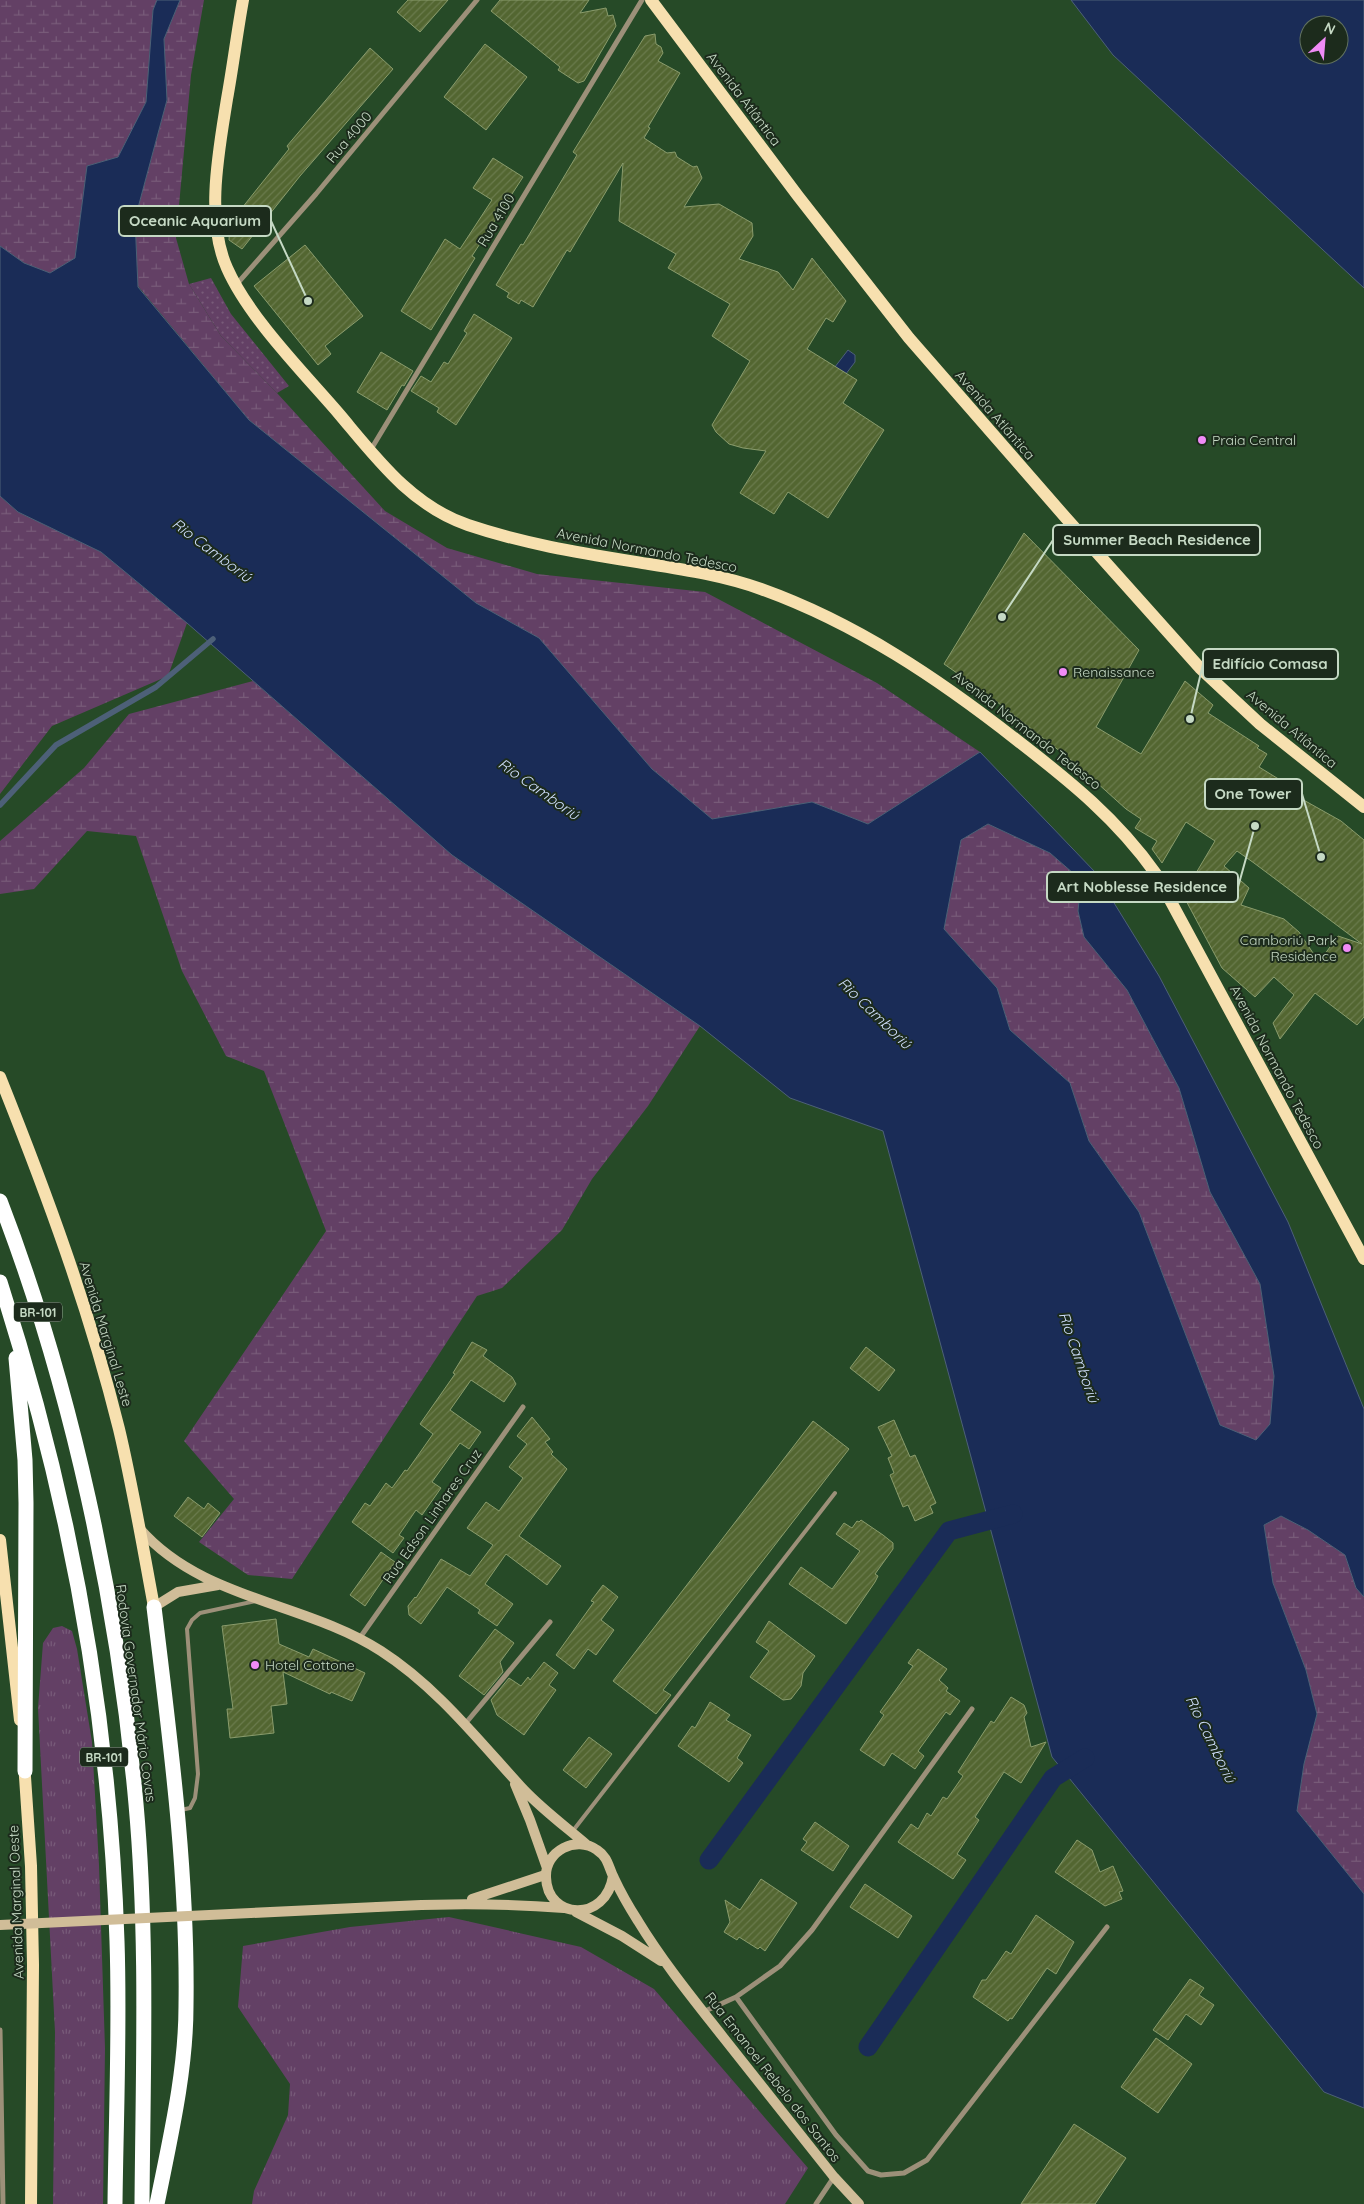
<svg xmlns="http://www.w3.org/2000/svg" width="1364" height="2204" viewBox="0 0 1364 2204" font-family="Quicksand,sans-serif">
<defs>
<pattern id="grass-tufts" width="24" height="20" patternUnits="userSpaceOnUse" patternTransform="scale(1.25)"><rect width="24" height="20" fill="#634065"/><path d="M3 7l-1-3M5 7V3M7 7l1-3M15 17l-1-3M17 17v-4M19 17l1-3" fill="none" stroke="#785b79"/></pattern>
<pattern id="wetland-marsh" width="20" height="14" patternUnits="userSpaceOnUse" patternTransform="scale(1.25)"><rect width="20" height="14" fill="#634065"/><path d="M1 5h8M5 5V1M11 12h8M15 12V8" fill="none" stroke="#785b79"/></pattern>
<pattern id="park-dots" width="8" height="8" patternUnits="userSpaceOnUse" patternTransform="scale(1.25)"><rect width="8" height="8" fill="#634065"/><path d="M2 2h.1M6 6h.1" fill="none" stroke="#785b79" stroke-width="1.8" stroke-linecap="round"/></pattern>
<pattern id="building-hatch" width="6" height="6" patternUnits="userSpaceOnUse" patternTransform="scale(1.25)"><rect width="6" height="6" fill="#536631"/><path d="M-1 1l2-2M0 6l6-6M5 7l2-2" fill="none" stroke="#6a7b4d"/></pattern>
</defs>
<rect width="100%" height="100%" fill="#264a27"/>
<path fill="url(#grass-tufts)" d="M62 1626 72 1631 77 1649 92 1742 99 1865 105 2048 103 2204H53L55 2032 38 1708 43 1643 53 1628Z
M449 1917 581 1947 654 1989 808 2168 785 2204H252L254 2191 288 2115 290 2084 238 2007 243 1946 350 1927Z"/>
<path fill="url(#wetland-marsh)" d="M0 0H157L153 10 146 102 118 157 87 166 75 258 50 273 24 263 0 246Z
M180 0H204L191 75 176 238 189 284 221 336 277 393 385 511 447 548 537 574 705 592 877 683 980 752 868 824 812 802 712 819 652 769 539 638 476 603 249 420 138 286 135 219 167 100 164 39Z
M0 496 18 512 101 552 187 623 168 676 52 726 0 794Z
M253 681 452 855 700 1026 648 1106 592 1179 562 1230 502 1288 477 1296 292 1579 248 1575 199 1542 234 1499 184 1441 326 1231 264 1071 226 1056 182 971 136 836 87 831 34 889 0 894V841L84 768 129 714Z
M988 824 1050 853 1081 880 1078 911 1084 937 1127 990 1179 1088 1210 1192 1260 1284 1274 1376 1270 1424 1256 1441 1220 1425 1139 1212 1089 1141 1070 1083 1010 1030 997 988 944 929 961 840Z
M1281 1516 1308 1530 1345 1555 1356 1588 1364 1597V1894L1297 1811 1304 1764 1317 1714 1306 1670 1273 1583 1264 1525Z"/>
<path fill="url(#park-dots)" d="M211 278 231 314 289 386 277 393 221 336 189 284Z"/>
<path fill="#1a2c57" stroke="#4d6078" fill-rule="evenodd" d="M157 0H180L164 39 167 100 135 219 138 287 249 420 476 603 539 638 652 769 712 819 812 802 868 824 980 752 1095 872 1159 976 1288 1222 1364 1409V1597L1356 1588 1345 1555 1308 1530 1281 1516 1264 1525 1273 1583 1306 1670 1317 1714 1304 1764 1297 1811 1364 1894V2108L1324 2092 1052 1757 883 1131 790 1098 700 1026 452 855 187 623 101 552 18 512 0 496V246L24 263 50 273 75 258 87 166 118 157 146 102 153 10ZM988 824 1050 853 1081 880 1078 911 1084 937 1127 990 1179 1088 1210 1192 1260 1284 1274 1376 1270 1424 1256 1440 1220 1425 1139 1212 1089 1141 1070 1083 1010 1030 997 988 944 929 961 840Z
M1071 0H1364V288L1113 55ZM1309 25H1339V55H1309Z
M848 350 855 355V362L842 379 831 372Z"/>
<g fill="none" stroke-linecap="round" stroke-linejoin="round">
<path stroke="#4d6078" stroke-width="5.5" d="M0 805 56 745 156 687 213 639"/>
<path stroke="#1a2c57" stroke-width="19" d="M709 1860 949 1531 1013 1514
M868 2047 1053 1778 1085 1758"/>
</g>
<path fill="url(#building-hatch)" stroke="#8a9c6c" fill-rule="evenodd" d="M408 0H448L420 32 397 12Z
M500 0H589L580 13 606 8 608 16 613 15 616 26 584 81 578 83 558 70 560 67 491 11Z
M655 34 656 44 661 47 663 53 658 61 680 73 648 127 650 128 644 138 667 153 675 152 677 157 693 167 697 166 702 178 684 207 719 204 752 223 753 236 739 259 778 272 793 290 812 258 846 301 833 322 826 318 807 349 857 380 843 403 884 430 828 518 788 492 774 514 740 493 766 451 743 448 729 444 716 432 712 425 750 361 712 336 730 304 668 268 676 254 619 221 623 163 570 252 567 250 533 307 521 300 519 304 507 297 509 293 496 285 521 244 523 245 577 155 573 152 645 36Z
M485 44 527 77 486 130 444 97Z
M370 48 393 69 300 176 242 249 229 240 230 223 289 149 287 146Z
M493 158 523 177 472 256 475 258 431 330 401 311 445 239 460 249 492 200 473 188Z
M305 245 363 316 325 346 331 354 318 365 254 286Z
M474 314 512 338 456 425 437 412 439 408 411 391 421 376 431 382 444 362 448 364 467 333 464 331Z
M381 352 413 371 404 386 402 385 387 410 357 392Z
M1024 533 1139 650 1096 727 1141 754 1185 681 1213 705 1208 713 1259 746 1257 748 1267 754 1259 767 1303 794 1300 798 1341 821 1364 840V1017L1357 1025 1315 993 1280 1039 1273 1023 1294 995 1274 977 1255 997 1222 968 1183 895 1215 841 1186 822 1162 863 1152 849 1157 841 1135 828 1141 819 1126 809 1075 763 987 694 944 664ZM1237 851 1254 863 1362 944 1338 936 1319 962 1299 932 1284 919 1241 905 1249 888 1224 866Z
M472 1342 487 1350 483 1356 512 1377 516 1384 504 1402 471 1380 450 1410 481 1432 469 1449 460 1443 432 1482 441 1488 422 1515 416 1510 399 1535 404 1538 393 1553 352 1522 365 1503 370 1506 386 1483 392 1488 405 1470 407 1471 433 1434 420 1424 455 1374 453 1373Z
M866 1347 895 1370 879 1391 850 1368Z
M532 1417 550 1439 545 1442 553 1452 551 1454 567 1469 519 1536 561 1566 547 1585 506 1554 485 1584 513 1604 497 1626 478 1613 480 1610 447 1587 421 1624 409 1615 408 1606 415 1597 416 1598 441 1559 470 1576 493 1545 467 1528 486 1502 499 1511 523 1478 509 1467 527 1444 517 1436Z
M894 1420 910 1457 915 1455 936 1503 930 1506 933 1513 915 1521 908 1505 903 1507 890 1475 894 1473 888 1458 892 1456 878 1427Z
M813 1421 849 1449 663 1690 671 1695 656 1714 613 1681Z
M188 1497 204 1509 208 1503 220 1513 202 1537 174 1516Z
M861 1520 883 1535 893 1543V1549L875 1574 878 1576 875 1582 846 1624 789 1584 801 1567 832 1589 860 1551 836 1534 844 1523 852 1528 857 1521 859 1522Z
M381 1552 395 1562 365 1606 350 1595Z
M603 1585 618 1597 601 1620 614 1630 596 1655 588 1649 574 1669 556 1655 594 1602 591 1601Z
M276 1619 279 1644 309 1657 313 1649 365 1673 352 1701 331 1692 330 1694 283 1672 287 1704 271 1706 274 1733 230 1738 227 1709H233L222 1626Z
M769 1621 815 1656 803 1673 801 1686 791 1699 783 1700 750 1677 769 1651 756 1642Z
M495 1629 514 1643 500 1662 503 1672 484 1695 459 1676Z
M918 1649 947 1669 939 1680 948 1688 946 1691 960 1701 950 1715 946 1712 918 1751 924 1756 915 1769 892 1753 884 1766 860 1750 884 1715 880 1712 913 1666 908 1663Z
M544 1662 558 1673 549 1685 556 1690 524 1735 497 1715 491 1700 509 1678 521 1686 528 1677 530 1680Z
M1011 1697 1024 1705 1027 1713 1024 1717 1031 1747 1046 1742 1021 1783 1004 1772 975 1817 979 1820 957 1854 966 1860 953 1879 898 1842 911 1824 918 1829 927 1813 931 1816 943 1797 947 1799 963 1776 958 1772 991 1721 994 1723Z
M710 1702 730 1715 726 1720 751 1735 737 1758 743 1763 729 1782 678 1746 692 1726 695 1728Z
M589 1737 612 1754 586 1788 563 1770Z
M815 1822 849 1846 833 1871 801 1850 807 1842 803 1839Z
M1077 1840 1092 1850 1100 1872 1113 1866 1123 1891 1119 1892 1122 1899 1105 1906 1055 1872Z
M761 1879 797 1903 765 1951 760 1947 758 1949 739 1937 737 1940 724 1932 730 1922 725 1900 740 1910Z
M865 1884 912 1916 898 1938 850 1907Z
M1036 1915 1074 1942 1056 1974 1047 1968 1012 2019 1010 2018 1008 2021 973 1997 982 1980H986L1006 1951 1011 1954Z
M1190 1979 1204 1988 1199 1995 1214 2005 1201 2025 1186 2014 1168 2040 1153 2030Z
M1156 2038 1192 2064 1158 2113 1121 2087Z
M1074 2124 1126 2158 1095 2204H1021Z"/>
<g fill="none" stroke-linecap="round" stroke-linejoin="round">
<path stroke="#9c9079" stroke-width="4" d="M181 1810 190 1808 195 1798 198 1774 187 1629 192 1620 200 1613 256 1601
M572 1832 835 1493"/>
<path stroke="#9c9079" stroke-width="5" d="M236 285 316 194 477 0
M370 451 642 0
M359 1639 523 1407
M465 1724 550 1622
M736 1997 836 2135 868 2171 881 2175 904 2173 927 2160 1107 1927
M703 2012 736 1997 780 1966 812 1930 972 1709
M0 2030 3 2204
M816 2204 834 2177"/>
<path stroke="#d0bd98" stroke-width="10" d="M140 1529C202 1600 305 1602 381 1651 437 1687 479 1741 524 1790 543 1810 566 1827 587 1845
M154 1607 178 1592 218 1585
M515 1784 530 1820 547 1868
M613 1876C606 1923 547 1920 546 1877 545 1851 576 1835 597 1850 609 1858 608 1867 614 1878 621 1893 629 1907 638 1921 663 1962 694 2000 723 2037 760 2084 797 2131 834 2177L859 2204
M472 1899 545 1875
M377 1907C441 1903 500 1903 564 1908
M576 1912 622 1936 661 1961"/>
<path stroke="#f7e0af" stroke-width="12" d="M243 0C237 33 233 66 227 99 219 150 205 219 227 268 249 318 304 373 340 415 377 459 412 506 468 525 527 545 588 554 649 564 687 570 725 576 761 589 856 623 939 679 1018 741 1071 782 1117 819 1156 874L1364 1259
M651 0 798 196 909 338 1066 518 1200 668 1260 724 1364 807
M0 1077C46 1192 89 1308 119 1429 133 1488 143 1548 154 1607
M0 1540 20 1720
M24 1762 31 1866 33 1965 31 2204"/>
<path stroke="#fff" stroke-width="15" d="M0 1201C72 1388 118 1604 136 1804 148 1937 143 2071 142 2204
M0 1282C69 1495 110 1717 117 1941 120 2028 116 2116 115 2204
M16 1358 25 1460 26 1503 25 1771
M154 1607C170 1739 188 1873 186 2006 186 2072 170 2139 157 2204"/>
<path stroke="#d0bd98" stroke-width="10" d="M0 1925 377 1907"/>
</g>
<g fill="#f08bf6" stroke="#1c2b1c" stroke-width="2">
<circle cx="1202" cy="440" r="5"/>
<circle cx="1063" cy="672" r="5"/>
<circle cx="1347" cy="948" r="5"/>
<circle cx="255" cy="1665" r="5"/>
</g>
<g text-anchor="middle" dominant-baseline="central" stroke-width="4" stroke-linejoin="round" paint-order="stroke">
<g fill="#1c2b1c" stroke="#92a592" stroke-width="1">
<rect x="14" y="1302.5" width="48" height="19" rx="4"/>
<rect x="80" y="1747.5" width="48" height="19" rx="4"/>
</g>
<g font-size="12" font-weight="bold" fill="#c5d9c4">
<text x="38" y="1312">BR-101</text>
<text x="104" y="1757">BR-101</text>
</g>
<g font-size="14" fill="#c5d9c4" stroke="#1c2b1c">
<text transform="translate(744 99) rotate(53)">Avenida Atlântica</text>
<text transform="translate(349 137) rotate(-50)">Rua 4000</text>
<text transform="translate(496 220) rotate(-59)">Rua 4100</text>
<text transform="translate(995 415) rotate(49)">Avenida Atlântica</text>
<text transform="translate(647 550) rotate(11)">Avenida Normando Tedesco</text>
<text transform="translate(1292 729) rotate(40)">Avenida Atlântica</text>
<text transform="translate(1027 730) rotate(38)">Avenida Normando Tedesco</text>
<text transform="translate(1277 1067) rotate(62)">Avenida Normando Tedesco</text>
<text transform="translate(106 1334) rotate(73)">Avenida Marginal Leste</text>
<text transform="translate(432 1516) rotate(-55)">Rua Edson Linhares Cruz</text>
<text transform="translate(136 1693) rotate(82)">Rodovia Governador Mário Covas</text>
<text transform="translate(16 1902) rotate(-92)">Avenida Marginal Oeste</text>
<text transform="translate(773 2077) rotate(52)">Rua Emanoel Rebelo dos Santos</text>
</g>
<g font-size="14" fill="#c5d9c4" stroke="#1c2b1c" text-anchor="start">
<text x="1212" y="440">Praia Central</text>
<text x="1073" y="672">Renaissance</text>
<text x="1337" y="940" text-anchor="end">Camboriú Park<tspan x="1337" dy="16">Residence</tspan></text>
<text x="265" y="1665">Hotel Cottone</text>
</g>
<g font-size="15" font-style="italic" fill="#d0dffd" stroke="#1c2b1c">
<text transform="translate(212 550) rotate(37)">Rio Camboriú</text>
<text transform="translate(539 789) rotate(35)">Rio Camboriú</text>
<text transform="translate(875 1013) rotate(44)">Rio Camboriú</text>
<text transform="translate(1079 1357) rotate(71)">Rio Camboriú</text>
<text transform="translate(1211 1739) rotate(64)">Rio Camboriú</text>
</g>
</g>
<path fill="none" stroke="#c5d9c4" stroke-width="2" d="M308 301L271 221M1002 617L1053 540M1190 719L1203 664M1321 857L1302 794M1255 826L1238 887"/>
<g fill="#c5d9c4" stroke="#1c2b1c" stroke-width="2">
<circle cx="308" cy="301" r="5"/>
<circle cx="1002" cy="617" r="5"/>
<circle cx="1190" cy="719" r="5"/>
<circle cx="1321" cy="857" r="5"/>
<circle cx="1255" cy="826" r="5"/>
</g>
<g fill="#1c2b1c" stroke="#c5d9c4" stroke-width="2">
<rect x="119" y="206" width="152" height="30" rx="5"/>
<rect x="1053" y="525" width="207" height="30" rx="5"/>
<rect x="1203" y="649" width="135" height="30" rx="5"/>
<rect x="1205" y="779" width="97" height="30" rx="5"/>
<rect x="1047" y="872" width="191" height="30" rx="5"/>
</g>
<g font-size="15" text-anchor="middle" font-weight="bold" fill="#c5d9c4">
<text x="195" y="226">Oceanic Aquarium</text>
<text x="1157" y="545">Summer Beach Residence</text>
<text x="1270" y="669">Edifício Comasa</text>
<text x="1253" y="799">One Tower</text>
<text x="1142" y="892">Art Noblesse Residence</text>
</g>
<g transform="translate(1324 40) rotate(26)"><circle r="24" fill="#1c2b1c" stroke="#60715f"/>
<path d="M0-4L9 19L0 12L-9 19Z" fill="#f08bf6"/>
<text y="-8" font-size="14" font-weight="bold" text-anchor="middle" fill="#c5d9c4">N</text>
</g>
</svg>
